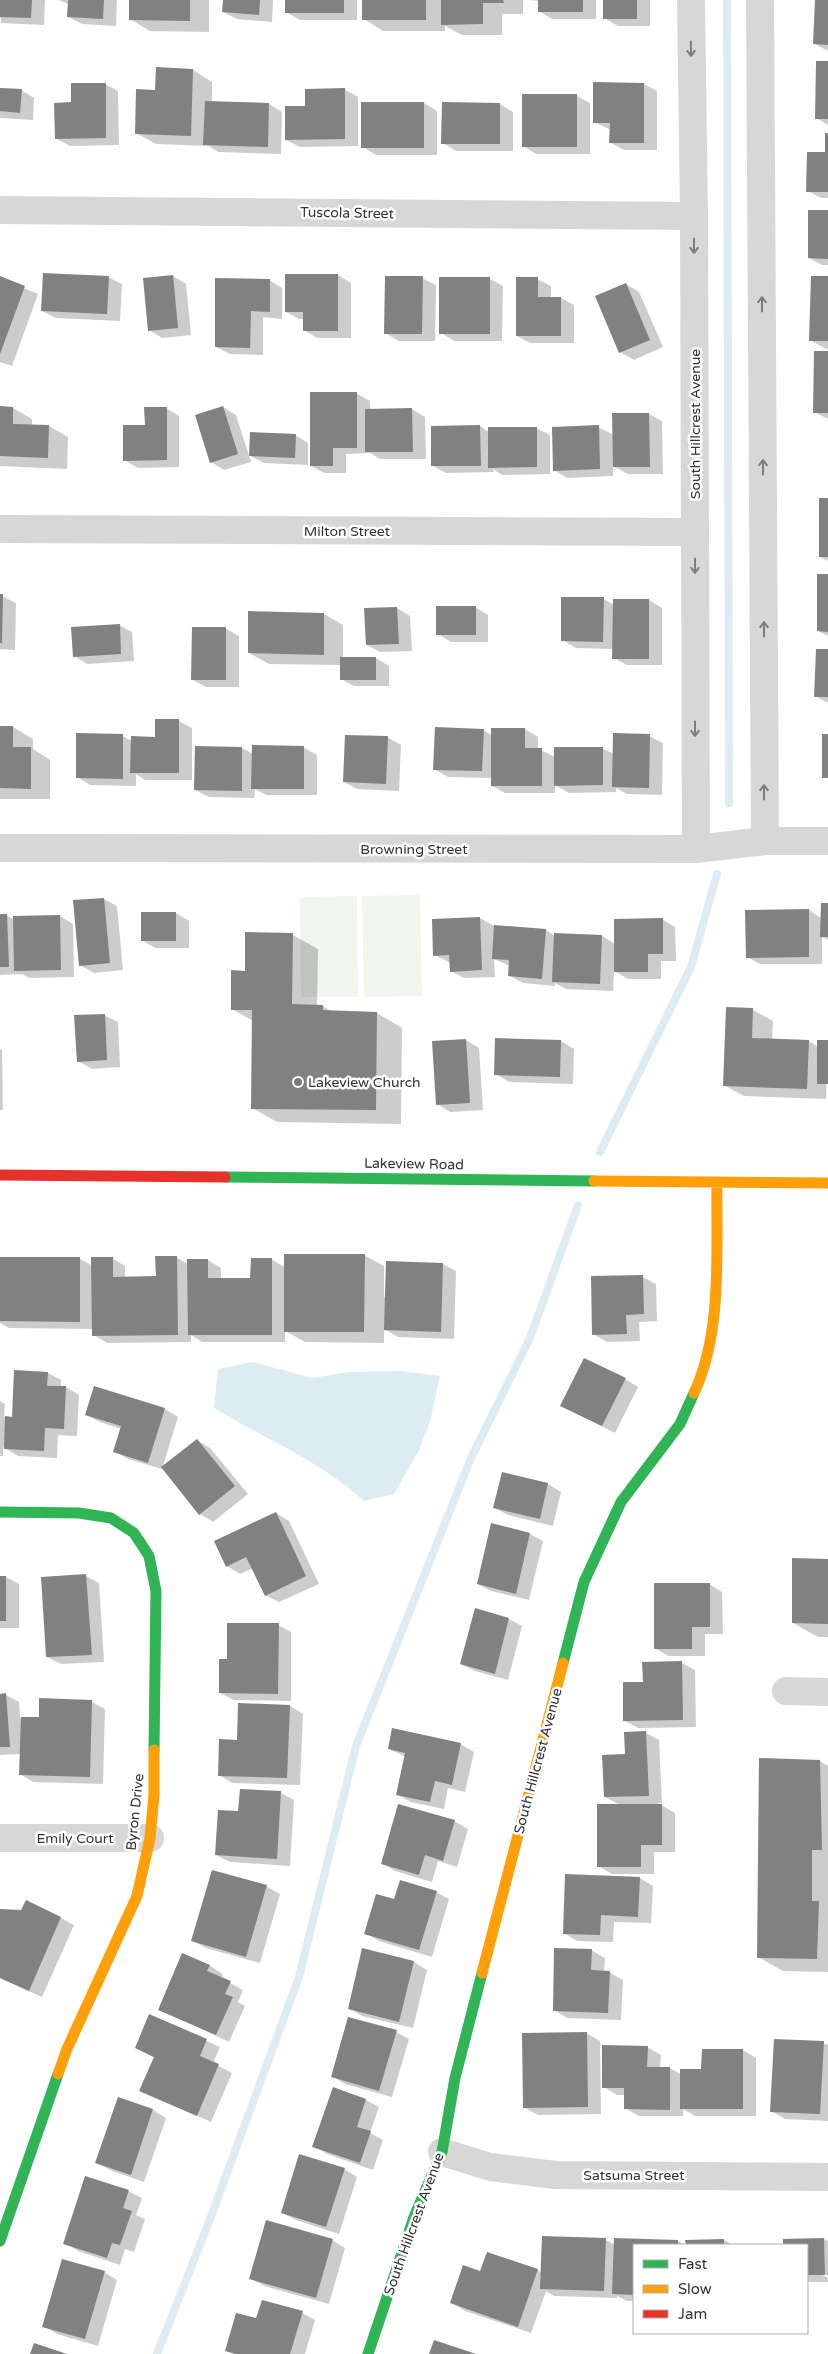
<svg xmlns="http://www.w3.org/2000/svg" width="828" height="2354" viewBox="0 0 828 2354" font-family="'Varela Round',sans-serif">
<rect width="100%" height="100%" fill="#fff"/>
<path fill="#f1f5ed" d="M420 895 422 996 364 997 362 896Z
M357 896 358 997H301L300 897Z"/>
<path fill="#ddebf3" d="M253 1362 312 1378 349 1372 399 1371 440 1376 430 1422 418 1452 394 1494 364 1501C318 1459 266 1440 214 1408L218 1369Z"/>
<path fill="#0003" d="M0 0H45L44 25 1 23Z
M58 0H117L116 26 82 24 68 17 69 4Z
M130 0H209V32L150 31 130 19Z
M224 0H273L272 22 237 19 223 12Z
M286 0H357V20H300L286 12Z
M364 0H523V14H502V35H462L445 26V31H383L364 19Z
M529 0H596V19H552L539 11V1Z
M604 0H650V26H618L604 18Z
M816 0H828V51L815 44Z
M828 62V125L816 118Z
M193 70 212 82V102L269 104 282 112 281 154 218 152 209 146 156 144 136 133 156 91Z
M105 84 118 91 119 145 70 146 57 139 73 103Z
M644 84 657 91V150H624L611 143V130L594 122Z
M0 89 21 90 34 98 33 120 0 118Z
M344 89 358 97V146L300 147 286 140 306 107Z
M523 96H577L590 103V154H536L523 146Z
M424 103 437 111V155H376L363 147Z
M443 103 500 104 513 112V151H456L443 143Z
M828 134V198H821L808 191 827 153Z
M828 212V265H822L809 258Z
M286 275H338L351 283V338H317L304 330V319H299L286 312Z
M173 276 186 284 191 335 162 338 149 330Z
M108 277 122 284 120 321 56 318 42 311Z
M0 278 38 294 12 366 0 362Z
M422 278 436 285 435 341H399L385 333Z
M828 278V350L810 340Z
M490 279 503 286 502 341H454L441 333Z
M537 279 551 286V298H561L574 305V343H530L517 336Z
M269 280 282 288V319L263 317V355L230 354 216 347Z
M626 284 639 292 663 347 634 360 620 352Z
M828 352V419L814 412Z
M356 393 370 401V410L412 409 425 417 426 459H380L370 453 346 454V473H324L311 466Z
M223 407 236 415 251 462 224 470 211 462Z
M0 408H13L32 419V425L49 426 68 437 67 469 0 466Z
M166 408 179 416V467L138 468 124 460 146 426Z
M649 414 662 421 663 474H628L613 466V476L567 478 554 470 598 427 614 435Z
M480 426 489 432 536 428 550 435V474L502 475 493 469 494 472 446 473 433 466Z
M295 435 308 443V465L264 463 251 456Z
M828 499V561L820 557Z
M828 575V636L818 631Z
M0 595 16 603 15 650 0 649Z
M604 599 614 605 649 600 662 608V665H627L614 658V649L576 648 562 640Z
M475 607 488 615V642H451L438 634Z
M397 608 410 616 412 651 380 652 367 645 365 609Z
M324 614 343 625V658H376L389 666V686H354L341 679V665L269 664 249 653Z
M119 625 132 632 134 661 87 664 74 656Z
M225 628 239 636V687H206L193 680Z
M828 651V703L815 696Z
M179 721 192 728V780H145L136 774V786L90 785 77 777 123 736 132 741 156 738Z
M0 727H13L33 739V749L50 760V799H0Z
M525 729 538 737V749L556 757 602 748 614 754 649 736 663 743 662 795 627 794 616 788V792L569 793 555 785V793H505L492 786V778L448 777 434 769 483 730 492 735Z
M387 737 401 745 399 791 357 789 344 782Z
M303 747 317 755V795H266L255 789 254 798 209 797 195 790 242 748 253 754Z
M104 899 117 906 123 970 94 973 80 965Z
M828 904V940L822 937V964H760L747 957 809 910 821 918Z
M176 913 189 921V948H155L142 940Z
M6 915 15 920 60 916 73 924 74 977 29 978 22 974 0 975V916Z
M480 918 494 926 546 930 555 936H602L615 944 662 919 675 927 676 961H661V979H628L614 971 613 991 566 989 555 983V986L523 983 510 976V966L494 959 495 977 464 978 451 971V963L434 955Z
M293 935 318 949 317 1006H323L332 1012 377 1013 402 1028 401 1124 277 1122 252 1108 253 1021 232 1009 246 972Z
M727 1009 753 1010 773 1021 772 1040 809 1041 818 1047 828 1042 826 1099 744 1096 724 1085Z
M104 1015 118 1022 120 1067 92 1069 78 1061Z
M497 1039 561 1041 574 1049 573 1084 509 1082 496 1074Z
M466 1040 479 1048 483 1110 450 1112 437 1104Z
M0 1049 2 1050 3 1110H0Z
M364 1255 384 1266V1297L443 1264 456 1271 454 1339 398 1337 384 1329V1343L305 1342 285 1331V1342H202L191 1335V1342L107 1343 94 1335 93 1329 9 1328 0 1323V1258L80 1259 93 1266 112 1258 125 1266V1278L157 1277 176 1257 188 1264 208 1260 221 1268V1279H251L271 1259 286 1268Z
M643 1277 656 1284 657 1321 639 1322 640 1341 607 1342 593 1334Z
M48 1373 61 1380V1387H66L79 1395 77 1436 58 1435 57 1458 18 1456 3 1447V1456H0V1401L5 1404 4 1417 13 1418Z
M625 1379 638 1387 615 1433 575 1413Z
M95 1387 165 1409 178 1417 162 1469 128 1459 114 1451 121 1429 100 1422 86 1415Z
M197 1440 210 1448 248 1494 213 1522 200 1514Z
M503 1473 548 1484 561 1492 553 1526 508 1515 495 1508Z
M276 1513 289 1521 319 1584 279 1602 265 1595 253 1568 240 1574 227 1566Z
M530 1534 543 1541 529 1600 491 1591 478 1584Z
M828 1560V1637H818L793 1623Z
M86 1576 99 1583 104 1662 61 1664 47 1657 42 1578Z
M0 1577H6L19 1584V1628H0Z
M709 1584 722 1592 723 1634H705V1656H668L655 1648Z
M476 1610 509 1619 522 1626 508 1680 475 1671 461 1664Z
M278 1625 291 1632V1701L234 1700 220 1693 228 1660Z
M682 1663 695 1670 696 1727 638 1728 625 1721 644 1683Z
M0 1695H6L19 1702 20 1718 40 1719V1699L92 1702 105 1709 103 1784 33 1782 20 1774 21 1754 0 1755Z
M290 1706 303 1714 300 1785 232 1783 219 1775 238 1741Z
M646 1733 659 1740 662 1803H658L675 1813V1852H654V1874H612L598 1866 620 1805 605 1797Z
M460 1744 474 1752 465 1792 448 1788 444 1809 411 1802 398 1795 406 1757 389 1749Z
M820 1761 828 1766V1972L783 1971 758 1957Z
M281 1793 294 1800 290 1866 230 1862 216 1855 240 1813Z
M454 1821 468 1829 457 1867 438 1861 432 1882 395 1871 382 1863Z
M640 1878 653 1886 651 1923 614 1922 613 1942 577 1941 564 1933Z
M266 1886 280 1894 260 1963 206 1948 193 1941Z
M436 1892 449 1899 432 1957 379 1941 366 1933 395 1901Z
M0 1911 61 1918 74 1925 42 1997 0 1978Z
M591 1950 605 1958 604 1972H609L623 1980 621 2020 567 2018 554 2010Z
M183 1955 210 1966 223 1974 221 1978 243 1990 238 2002 245 2006 229 2042 159 2009Z
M414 1962 427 1970 413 2028 362 2016 349 2008Z
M150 2016 220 2047 213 2063 232 2073 211 2122 141 2091 155 2058 136 2048Z
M396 2032 409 2039 392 2097 345 2084 332 2076Z
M586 2033 600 2041 601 2114 538 2115 525 2108Z
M823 2043 828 2045V2121L785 2119 771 2111Z
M647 2047 661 2055 660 2068H670L682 2075 703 2070V2050H743L756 2058V2116H695L683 2109V2116H639L625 2108 626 2095H617L604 2087Z
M334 2089 366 2100 379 2107 370 2133 383 2140 373 2170 327 2154 314 2146Z
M119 2098 153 2110 166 2118 144 2182 110 2170 97 2163Z
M344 2169 357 2177 339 2234 296 2220 282 2213Z
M128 2191 142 2198 136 2215 145 2219 134 2252 125 2249 120 2265 78 2251 65 2243Z
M824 2239 828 2241V2276L820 2271 819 2273 828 2278V2282H807V2245H784V2240Z
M332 2240 345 2248 329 2304 264 2286 251 2278Z
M606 2240 615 2245 678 2241 685 2245H634V2301H627L617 2296V2298L554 2296 546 2291 531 2333 465 2311 452 2303 481 2273 537 2270 542 2273Z
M724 2240 733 2245H687V2241Z
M104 2272 117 2280 98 2346 57 2334 44 2326Z
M302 2313 315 2320 305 2354H233L227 2350 257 2320Z"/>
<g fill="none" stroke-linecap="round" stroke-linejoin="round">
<path stroke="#ddebf3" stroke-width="8" d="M727 0 729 803
M600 1152 691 967 717 874
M157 2354 209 2222 299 1977 356 1746 471 1458 530 1338 578 1205"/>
</g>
<path fill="#818181" d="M0 0H32L31 18 0 17Z
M68 0H104L103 19 67 17Z
M129 0H190V21L129 20Z
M223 0H260L259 15 222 12Z
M285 0H344V13H285Z
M362 0H426V20H362Z
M441 0H503L504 3H483V24L441 25Z
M538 0H583V12H538Z
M603 0H637V19H603Z
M815 0H828V45L813 44Z
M816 61H828V119H815Z
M156 67 193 69 191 136 135 134 136 89 155 90Z
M593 82 644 83V143H609L610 123H593Z
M71 83H106V138L55 139 54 103 71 102Z
M0 88 22 89 20 113 0 111Z
M345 88V139L285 140V106H305V89Z
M522 94H577V147H522Z
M205 101 269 103 268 147 203 145Z
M361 102H424V148H361Z
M442 102 500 103V144H441Z
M825 133H828V192H806L807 152H825Z
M808 210H828V259L808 258Z
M43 273 109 276 107 314 41 311Z
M285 274H338V331H303V312H285Z
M173 275 178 328 148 331 143 278Z
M0 276 25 286 0 354Z
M385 276H423L422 334H384Z
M811 276H828V341H809Z
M439 277H490V334H439Z
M516 277H538V297H561V336H516Z
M215 278 270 279V312L251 311 250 348 215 347Z
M626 283 650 340 619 353 595 296Z
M814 351H828V413H813Z
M310 392H357V448H333V466H310Z
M0 406 13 407V424L49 425 48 458 0 456Z
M223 406 238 454 210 463 195 415Z
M144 407H167V460L123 461V425H145Z
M412 408 413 452H365V409Z
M612 413H649L650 467H613Z
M480 425 481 466H431V426Z
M599 425 600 469 553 471 552 427Z
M488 427H537V467L488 468Z
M250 432 296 434 295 458 249 456Z
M819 498H828V557H819Z
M817 574H828V632L817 631Z
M0 594H3L2 643H0Z
M561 597H604L603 642 561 641Z
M613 599H649V659H612Z
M436 606H476V635H436Z
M397 607 399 644 366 645 364 608Z
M248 611 324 613V655L248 653Z
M120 624 121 654 73 657 71 627Z
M192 627H226V680H191Z
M816 649H828V697H814Z
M340 657H376V680H340Z
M155 719H179V773H130L131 736 155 737Z
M0 726H13V747H31V789L0 788Z
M435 727 484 729 482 771 433 770Z
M491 728H525V748H542V786H491Z
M76 733 123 734V779L76 778Z
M613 733 650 734 649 788 612 787Z
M822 734H828V778H822Z
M345 735 388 736 386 784 343 782Z
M252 745 304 746V789H251Z
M195 746 242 747V791L194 790Z
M554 747H603V785L554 786Z
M104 898 110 963 79 966 73 900Z
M821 903H828V937H820Z
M809 909V957L746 958 745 910Z
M141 912H176V941H141Z
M0 914H7L9 967H0Z
M60 915 61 970 14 971 13 916Z
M480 917 482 970 450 972 449 955 433 956 432 919Z
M663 918V954H648V972H614V919Z
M494 925 546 929 542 979 508 976 509 960 492 959Z
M245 932 293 933 292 1004 323 1005V1010L377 1012 376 1110 251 1109 252 1010H231V970L245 971Z
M554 933 602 935 600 984 552 982Z
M726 1007 753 1008 752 1038 809 1040 807 1089 723 1086Z
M105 1014 107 1060 77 1062 74 1015Z
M495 1038 561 1040 560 1077 494 1075Z
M466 1039 470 1103 436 1105 432 1041Z
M817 1040H828V1084H817Z
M284 1254H365L364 1332H284Z
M155 1256H177L178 1335 92 1336 91 1257H113V1277L156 1276Z
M0 1257H80V1322L0 1321Z
M251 1258H272V1335H188L187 1259H208V1278H250Z
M386 1261 443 1263 441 1332 384 1330Z
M643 1275 644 1314 626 1315 627 1334 592 1335 591 1276Z
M584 1358 626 1378 602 1426 560 1406Z
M14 1370 48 1372 47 1386H66L64 1429 45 1428 44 1451 4 1449 5 1416 12 1417Z
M94 1386 165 1408 148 1463 113 1452 121 1426 85 1415Z
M197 1439 235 1486 199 1515 161 1467Z
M502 1472 548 1483 540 1519 493 1508Z
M276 1512 306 1576 265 1596 246 1557 226 1567 214 1541Z
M491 1523 530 1533 516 1594 477 1584Z
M792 1558 828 1559V1624L792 1623Z
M86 1574 92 1655 46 1657 41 1577Z
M0 1576H6V1621H0Z
M654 1583H710V1627H692V1649H654Z
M475 1608 509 1618 495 1674 460 1664Z
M227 1623H279L278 1694 219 1693V1659H227Z
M682 1661 683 1720 623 1721V1682H643L642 1662Z
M6 1693 10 1747H0V1694Z
M39 1698 92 1700 90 1777 19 1775 21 1717H39Z
M238 1703 290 1705 287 1778 218 1776 219 1739 237 1740Z
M392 1728 461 1743 452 1785 435 1781 430 1802 396 1795 405 1753 388 1749Z
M646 1731 649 1796 604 1797 602 1755 625 1754 624 1732Z
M759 1758 820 1760 822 1850H812V1901H819L817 1959 757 1958Z
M240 1789 281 1791 277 1859 215 1855 218 1810 238 1811Z
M398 1804 455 1820 443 1861 425 1855 419 1875 381 1864Z
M597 1804H662V1845H641V1867H597Z
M212 1870 267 1885 246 1957 191 1941Z
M565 1874 640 1877 638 1917 601 1915 600 1935 563 1934Z
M400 1880 437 1891 419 1950 364 1934 376 1894 394 1899Z
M26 1900 61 1917 29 1991 0 1978V1909L21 1910Z
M362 1948 414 1961 399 2022 348 2009Z
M554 1948 592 1949 591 1970 610 1971 608 2013 553 2011Z
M182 1953 210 1965 207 1971 231 1981 225 1994 233 1997 216 2035 158 2010Z
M149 2014 207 2039 200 2056 219 2064 197 2116 139 2091 154 2057 135 2048Z
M348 2017 397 2030 379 2091 331 2077Z
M587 2032 588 2107 523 2108 522 2033Z
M774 2039 824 2041 820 2114 770 2112Z
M602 2045 648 2046 647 2067H670V2110L624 2109V2088H602Z
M702 2049H743V2109H680V2069H701Z
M333 2087 366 2099 357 2127 371 2131 360 2163 312 2147Z
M118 2097 153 2109 131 2175 95 2163Z
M299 2154 345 2168 326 2227 281 2213Z
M85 2176 129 2190 123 2208 132 2211 120 2245 112 2243 107 2258 63 2244Z
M266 2220 333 2239 316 2298 249 2279Z
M542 2236 606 2238 604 2291 540 2289Z
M614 2238 678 2240V2245H634V2295L612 2294Z
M824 2238 825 2275H807V2245H783V2239Z
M724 2239V2245H686L685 2240Z
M487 2252 538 2269 518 2327 450 2303 463 2265 480 2271Z
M62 2259 105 2271 85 2339 42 2327Z
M262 2300 303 2311 290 2354H236L225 2351 236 2313 256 2318Z
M434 2340 476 2354H429Z
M34 2343 67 2354H30Z"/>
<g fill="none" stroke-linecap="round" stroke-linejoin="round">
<path stroke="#d7d7d7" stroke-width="28" d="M691 0 694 216 696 849
M760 0 765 841
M0 210 694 216
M0 529 695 532
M0 848 696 849 765 841H828
M786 1691 828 1692
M0 1838H150
M442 2152 490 2167 555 2175 828 2177"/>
<path stroke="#30b455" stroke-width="11" d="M225 1177 594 1181
M0 1512 79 1513 111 1518 134 1533 149 1556 156 1591 154 1750
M563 1663 584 1582 621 1502 680 1424 694 1393
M0 2241 58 2074
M368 2354 414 2217 442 2152 455 2078 482 1973"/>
<path stroke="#ff9f0a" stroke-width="11" d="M594 1181 828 1183
M694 1393C723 1331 716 1250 717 1182
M482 1973 563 1663
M58 2074 67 2049 137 1896 150 1838 154 1795V1750"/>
<path stroke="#e5322d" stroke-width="11" d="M0 1175 225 1177"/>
</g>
<defs><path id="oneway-shaft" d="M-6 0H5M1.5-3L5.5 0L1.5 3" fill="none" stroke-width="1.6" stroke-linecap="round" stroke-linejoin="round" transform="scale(1.25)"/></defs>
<g stroke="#7d7d7d">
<use href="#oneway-shaft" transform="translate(691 49) rotate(89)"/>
<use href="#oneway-shaft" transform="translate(694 246) rotate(90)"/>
<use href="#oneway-shaft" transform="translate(762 304) rotate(-90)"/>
<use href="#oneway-shaft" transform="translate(763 467) rotate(-90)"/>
<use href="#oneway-shaft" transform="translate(695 566) rotate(90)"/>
<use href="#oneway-shaft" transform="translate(764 629) rotate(-90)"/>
<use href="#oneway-shaft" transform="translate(695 729) rotate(90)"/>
<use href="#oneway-shaft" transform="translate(764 792) rotate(-90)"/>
</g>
<circle fill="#7a7a7a" stroke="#fff" stroke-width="2" cx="298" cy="1082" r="5"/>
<g text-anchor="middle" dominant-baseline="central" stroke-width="5" stroke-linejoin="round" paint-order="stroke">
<g font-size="14" fill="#333" stroke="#fff">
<text transform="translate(347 213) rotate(1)">Tuscola Street</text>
<text transform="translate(695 424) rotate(-90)">South Hillcrest Avenue</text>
<text x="347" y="531">Milton Street</text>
<text x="414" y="849">Browning Street</text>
<text transform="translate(414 1164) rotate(1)">Lakeview Road</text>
<text transform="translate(538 1761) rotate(-75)">South Hillcrest Avenue</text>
<text transform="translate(135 1812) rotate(-84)">Byron Drive</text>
<text x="75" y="1838">Emily Court</text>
<text x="634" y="2175">Satsuma Street</text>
<text transform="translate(414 2224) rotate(-70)">South Hillcrest Avenue</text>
</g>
<g font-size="14" fill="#333" stroke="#fff" text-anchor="start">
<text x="308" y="1082">Lakeview Church</text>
</g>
</g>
<rect x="633" y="2244" width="175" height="90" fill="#ffffff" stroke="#adadad"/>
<rect x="643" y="2260" width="25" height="8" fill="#30b455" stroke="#adadad"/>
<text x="678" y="2269" font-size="15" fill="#333333">Fast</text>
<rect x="643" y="2285" width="25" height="8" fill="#ff9f0a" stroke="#adadad"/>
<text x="678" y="2294" font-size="15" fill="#333333">Slow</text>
<rect x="643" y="2310" width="25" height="8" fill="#e5322d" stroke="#adadad"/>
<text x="678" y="2319" font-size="15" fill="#333333">Jam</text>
</svg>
